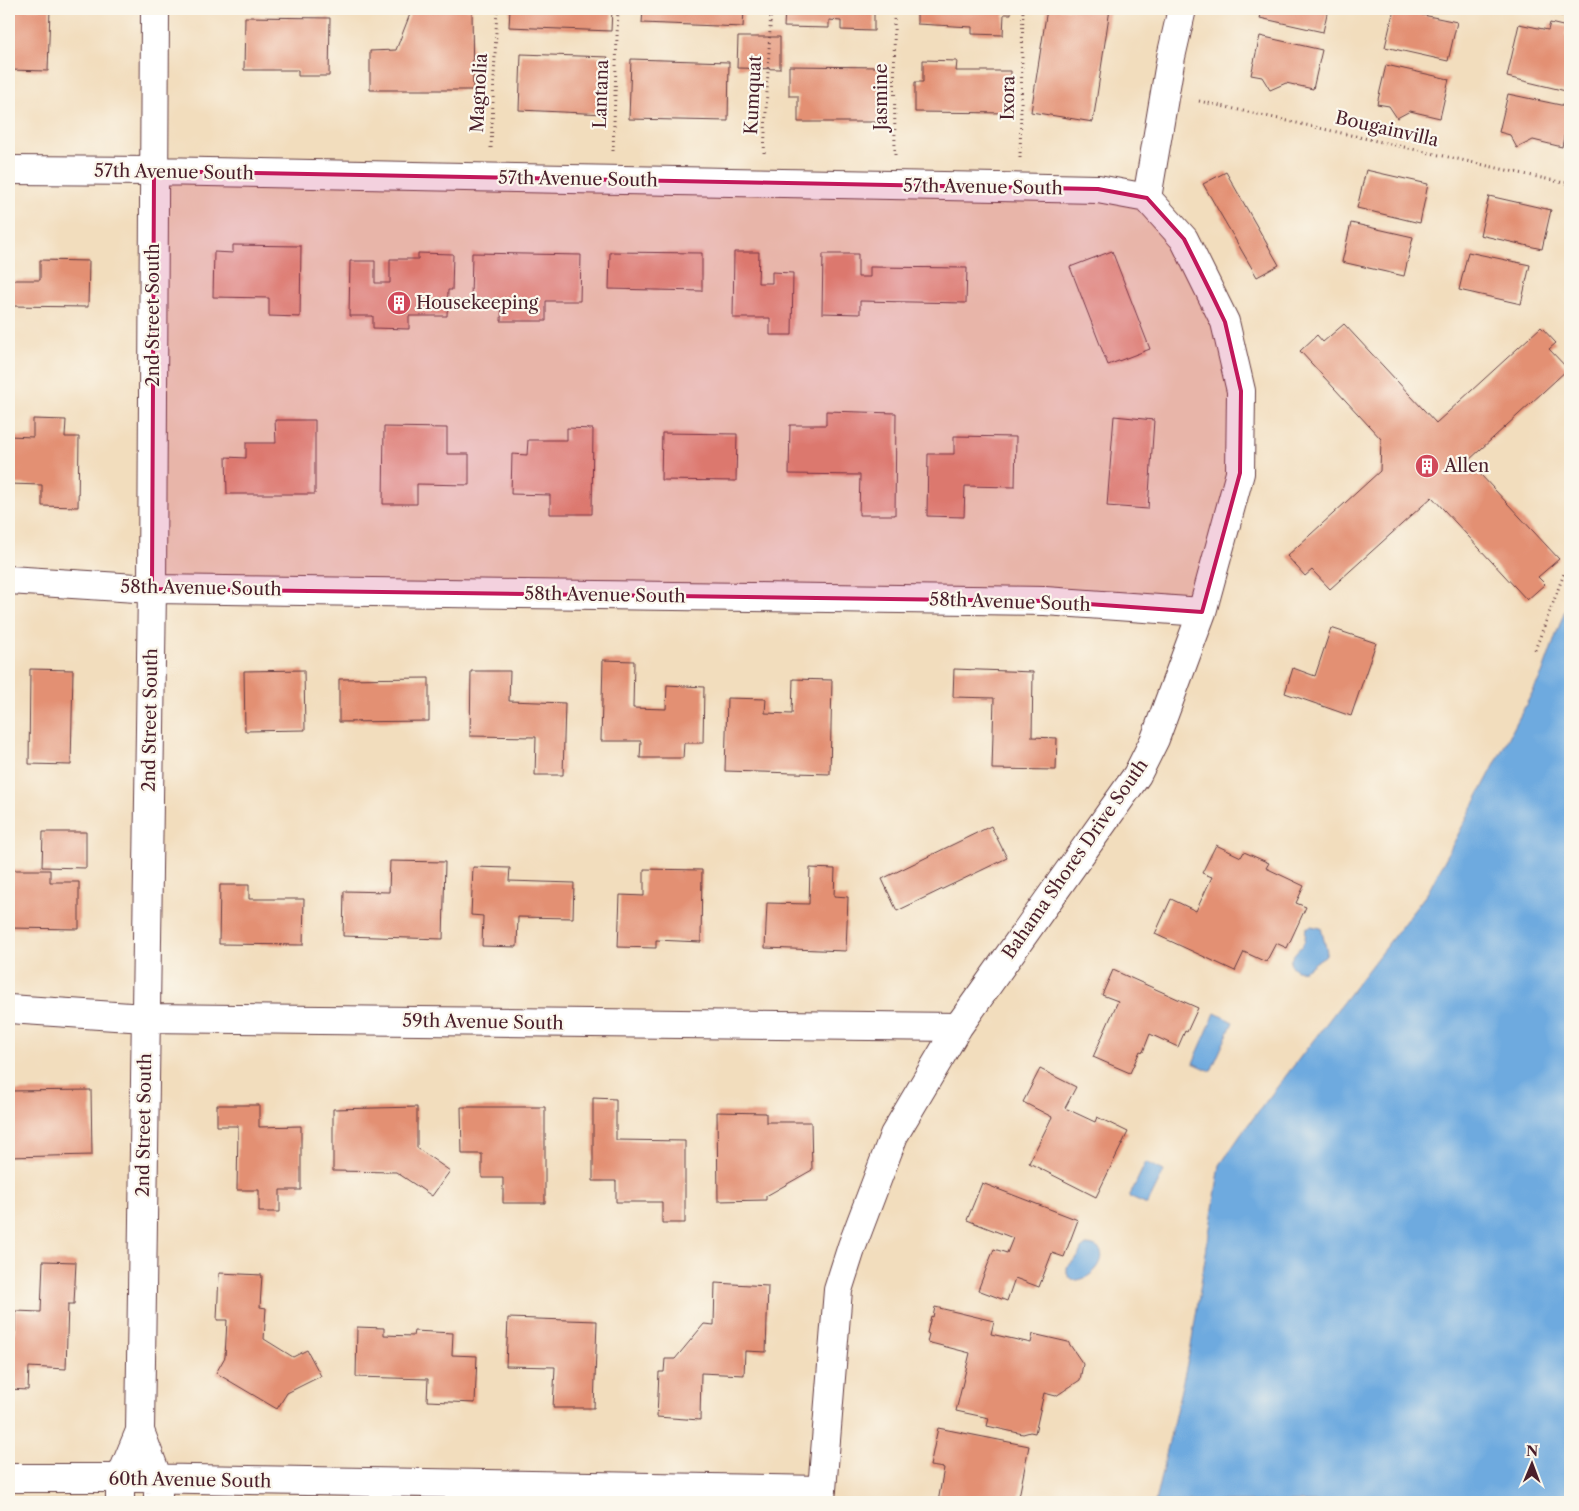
<svg xmlns="http://www.w3.org/2000/svg" width="1579" height="1511" viewBox="0 0 1579 1511" font-family="'Libre Caslon Text',serif">
<rect width="100%" height="100%" fill="#fbf7ec"/>
<filter id="ink" filterUnits="userSpaceOnUse"><feTurbulence type="fractalNoise" baseFrequency=".02" numOctaves="2"/><feDisplacementMap in="SourceGraphic" scale="10" xChannelSelector="R" yChannelSelector="G"/><feConvolveMatrix kernelMatrix="1 2 1 2 8 2 1 2 1" color-interpolation-filters="sRGB"/></filter>
<filter id="wash" filterUnits="userSpaceOnUse"><feTurbulence type="fractalNoise" baseFrequency=".0096" numOctaves="4" result="noise"/><feDisplacementMap in="SourceGraphic" scale="20" xChannelSelector="R" yChannelSelector="G"/><feGaussianBlur stdDeviation="1.12" result="paint"/><feColorMatrix in="noise" values="0 0 0 0 0 0 0 0 0 0 0 0 0 0 0 0 0 1.4 0 .05"/><feComposite in="paint" operator="in"/></filter>
<g filter="url(#wash)">
<rect width="100%" height="100%" fill="#f2ddbd"/>
<path fill="#6eaadf" stroke="#5c6485" d="M1570 596V1502H1155L1191 1346 1220 1165 1244 1130 1428 892 1542 674Z
M1311 926 1321 928 1327 952 1325 956C1317 960 1313 966 1306 969 1303 971 1298 971 1295 969 1282 962 1300 949 1303 944 1306 940 1305 933 1306 928Z
M1215 1013 1233 1022 1211 1071 1193 1063Z
M1146 1162 1164 1171 1147 1205 1129 1197Z
M1086 1245C1118 1246 1095 1283 1072 1280L1067 1274V1267L1078 1257 1081 1249Z"/>
<g id="blocks">
<path fill="#e39073" d="M9 9H50L48 71 9 70Z
M412 9H472L473 90H370V51L396 50Z
M510 9H612L611 31 509 27Z
M643 9H744L743 27 642 23Z
M785 9H874V31L841 30V21L829 20V28L784 27Z
M917 9H1011V14H1004L1003 35 972 34V27L917 24Z
M1047 9H1110L1093 122 1031 112Z
M1263 9H1328L1323 32 1260 18Z
M1394 9 1457 22 1448 61 1385 47Z
M245 17 330 18 329 76H298V70H244Z
M1550 23 1567 27 1565 35 1570 36V92L1507 77 1519 24 1548 30Z
M1260 36 1322 50 1313 89 1286 83 1270 90 1262 77 1251 75Z
M738 37H780V69L737 68Z
M521 54 608 57 606 114 519 110Z
M631 59 729 62 728 121 629 119Z
M923 60 957 61 956 71H1011V113L915 112V82H923Z
M1386 65 1449 79 1440 118 1410 111 1397 118 1389 106 1377 104Z
M789 66 882 67 881 122H798V96H789Z
M1508 94 1570 107 1562 147 1533 140 1517 148 1510 135 1499 132Z
M1366 170 1428 184 1420 223 1357 208Z
M1226 172 1279 265 1257 277 1203 184Z
M1489 196 1551 210 1542 249 1480 235Z
M1351 223 1413 237 1404 276 1342 262Z
M233 245 301 246 300 317 269 316V298L213 297 214 252 233 253Z
M1112 251 1150 349 1108 365 1070 267Z
M610 252 702 253V291L609 289Z
M734 252H759L758 283H772V272L793 273 792 335H770V318H733Z
M1468 252 1530 265 1521 304 1459 290Z
M418 253 453 254 452 290H448L447 316H409V329L373 328V316H349L350 261H375V283H390V259H418Z
M472 253 581 255 580 301H546V321H501L502 300 471 299Z
M823 254H858V277H870V267L967 268 966 303 860 301V314L822 313Z
M40 260 89 261 88 307 9 306V280H40Z
M1344 324 1436 423 1541 327 1556 343 1549 349 1568 369 1468 461 1559 559 1538 577 1545 584 1527 600 1432 497 1330 589 1312 570 1305 576 1287 556 1380 471 1381 439 1300 351 1317 335 1323 342Z
M826 411 896 413 895 515H859L860 475 789 474 790 425H826Z
M1114 416 1154 420 1148 509 1107 506Z
M33 419 66 420 65 437H79L78 507 42 506V485L9 484V436L33 437Z
M275 420H315V494H227L226 457 246 458V443H276Z
M384 427 447 428V454H469V485L417 484V504H383Z
M567 428 593 429 592 514H550V495L511 494 512 454 527 455 528 440H567Z
M662 433 737 434 736 481 661 480Z
M954 436 1016 437 1015 487 965 486 964 517 927 516 928 454H954Z
M1331 628 1376 643 1351 716 1285 693 1293 668 1315 676Z
M603 660 634 661 633 708 666 709 667 685 704 687 703 743H684L683 758H640L641 741H601Z
M30 669 73 670 71 765 29 764Z
M954 669 1033 672 1032 737 1057 738 1056 770 992 769 994 698 953 697Z
M304 670 305 730 245 731 244 671Z
M471 671H510L509 701 565 703 563 775H535L536 737 470 736Z
M429 678V721L339 722V679Z
M793 679 832 680 830 774 725 771 727 698 766 699 765 713 792 714Z
M991 826 1007 858 897 911 882 879Z
M43 832H86V868L42 867Z
M1216 845 1241 857 1244 852 1269 863 1266 868 1304 886 1296 903 1306 907 1287 948 1276 943 1266 962 1244 952 1235 971 1155 934 1171 899 1196 911 1212 877 1202 873Z
M390 861 445 862 443 939 343 936 344 891 389 892Z
M473 867 510 868 509 881 574 883 573 918 518 917 517 947 482 946 483 916 471 915Z
M810 868 835 869 834 896 848 897 846 951 765 948 767 903 809 904Z
M644 869 702 870 701 942 656 940V948L618 947 620 895 644 896Z
M9 870H50V882H79V929L9 928Z
M220 885H249V899H304L303 945 219 944Z
M1113 970 1198 1008 1187 1032 1185 1031 1178 1047 1150 1034 1143 1052 1140 1051 1130 1073 1093 1057 1118 1001 1102 995Z
M1040 1069 1076 1087 1065 1108 1095 1122 1097 1117 1128 1132 1096 1197 1029 1163 1052 1117 1023 1102Z
M91 1090 92 1155 9 1157V1091Z
M593 1098 616 1099V1140L685 1141V1223H662V1202H616V1181H593Z
M217 1105H259V1127L301 1126V1190H280V1212H259V1190H237L238 1126H217Z
M417 1107V1148L450 1171 432 1196 396 1172 333 1171V1109Z
M461 1107H545V1203H503V1178H482V1154H462Z
M717 1112 766 1113V1122H811L812 1170 766 1196V1200L718 1201Z
M982 1183 1078 1220 1064 1257 1052 1253 1039 1287 1015 1278 1007 1301 978 1290 994 1249 1007 1253 1013 1238 967 1220Z
M43 1261 76 1262 74 1304H68L66 1369 29 1367 28 1390 9 1389V1332H15V1311L41 1312Z
M219 1273 262 1275 260 1307 266 1308 264 1339 293 1357 307 1350 321 1376 287 1393 277 1409 216 1373 225 1357 227 1320H217Z
M715 1283 768 1286 766 1352 745 1351 744 1375 701 1373 700 1420 657 1417 659 1372H664L665 1359H675L704 1324 714 1325Z
M935 1307 994 1321 991 1334 1031 1343 1033 1334 1068 1342 1083 1364 1080 1380 1056 1396 1044 1393 1035 1433 1030 1432 1023 1434 987 1426 989 1418 956 1411 970 1353 927 1342 929 1334 927 1333 931 1316 933 1317Z
M508 1318 597 1321 594 1408H553L555 1367 506 1366Z
M357 1327 384 1328V1335L413 1336 414 1331 453 1333 452 1355 477 1356 475 1403 427 1401 428 1379 356 1377Z
M938 1428 1029 1446 1018 1502H938L944 1468 930 1466Z"/>
</g>
</g>
<g filter="url(#ink)">
<use href="#blocks" fill-opacity="0" stroke="#633c41" stroke-width="1"/>
<g fill="none" stroke-linecap="round" stroke-linejoin="round">
<g stroke="#633c41" stroke-width="30">
<path id="minor" d="M9 170 154 171 1098 189 1147 198
M9 580 152 589 1045 601 1202 612
M9 1009 145 1018 958 1027
M140 1431 158 1479V1502
M9 1478H139L822 1490
M120 1502V1479L140 1431 152 589 155 9
M820 1502 822 1490 838 1290 852 1246 894 1135 958 1027 1137 775 1155 739 1202 612 1240 473 1241 391 1225 322 1184 239 1147 198 1171 57 1182 9"/>
</g>
<path stroke="#633c41" stroke-width="3" stroke-dasharray="1 4" stroke-linecap="butt" d="M894 9 895 156
M1537 9 1570 17
M1199 101 1564 183 1570 182
M491 148 497 9
M613 151 618 9
M764 153 771 9
M1020 158 1023 9
M1535 650 1570 558"/>
<use href="#minor" stroke="#fff" stroke-width="28"/>
</g>
</g>
<path fill="#c2185b" fill-opacity="0.2" stroke="#c2185b" stroke-width="4" stroke-linejoin="round" d="M154 171 1098 189 1147 198 1184 239 1211 293 1225 322 1241 391 1240 473 1202 612 1045 601 152 589Z"/>
<defs>
<g id="building-disc" transform="scale(1.25)"><circle r="9.5" fill="#d1495b" stroke="#fbf7ec"/><path d="M-4-6H4V6H1V3H-1V6H-4ZM-2.5-4.3h1.7v1.8h-1.7ZM.8-4.3h1.7v1.8H.8ZM-2.5-1h1.7V.8h-1.7ZM.8-1h1.7V.8H.8Z" fill="#fff"/></g>
</defs>
<g fill-rule="evenodd">
<use href="#building-disc" x="399" y="303"/>
<use href="#building-disc" x="1427" y="466"/>
</g>
<g text-anchor="middle" dominant-baseline="central" stroke-width="4.5" stroke-linejoin="round" paint-order="stroke">
<g font-size="18" fill="#4a1f2b" stroke="#fbf7ec">
<text transform="translate(479 93) rotate(-87)">Magnolia</text>
<text transform="translate(601 94) rotate(-88)">Lantana</text>
<text transform="translate(753 95) rotate(-87)">Kumquat</text>
<text transform="translate(881 97) rotate(-90)">Jasmine</text>
<text transform="translate(1008 98) rotate(-89)">Ixora</text>
<text transform="translate(1387 129) rotate(13)">Bougainvilla</text>
<text transform="translate(174 172) rotate(1)">57th Avenue South</text>
<text transform="translate(578 179) rotate(1)">57th Avenue South</text>
<text transform="translate(983 187) rotate(1)">57th Avenue South</text>
<text transform="translate(153 315) rotate(-90)">2nd Street South</text>
<text transform="translate(201 588) rotate(1)">58th Avenue South</text>
<text transform="translate(605 595) rotate(1)">58th Avenue South</text>
<text transform="translate(1010 602) rotate(2)">58th Avenue South</text>
<text transform="translate(150 720) rotate(-89)">2nd Street South</text>
<text transform="translate(1075 859) rotate(-55)">Bahama Shores Drive South</text>
<text transform="translate(483 1022) rotate(1)">59th Avenue South</text>
<text transform="translate(144 1125) rotate(-89)">2nd Street South</text>
<text transform="translate(190 1480) rotate(1)">60th Avenue South</text>
</g>
<g font-size="18" fill="#4a1f2b" stroke="#fbf7ec" text-anchor="start">
<text x="416" y="303">Housekeeping</text>
<text x="1444" y="466">Allen</text>
</g>
</g>
<rect width="1579" height="1511" fill="none" stroke="#fbf7ec" stroke-width="30"/>
<g transform="translate(1532 1464) rotate(1)" stroke="#fbf7ec" stroke-width="4" paint-order="stroke">
<path d="M0-4L9 19L0 12L-9 19Z" fill="#4a1f2b"/>
<text y="-8" font-size="14" font-weight="bold" text-anchor="middle" fill="#4a1f2b">N</text>
</g>
</svg>
